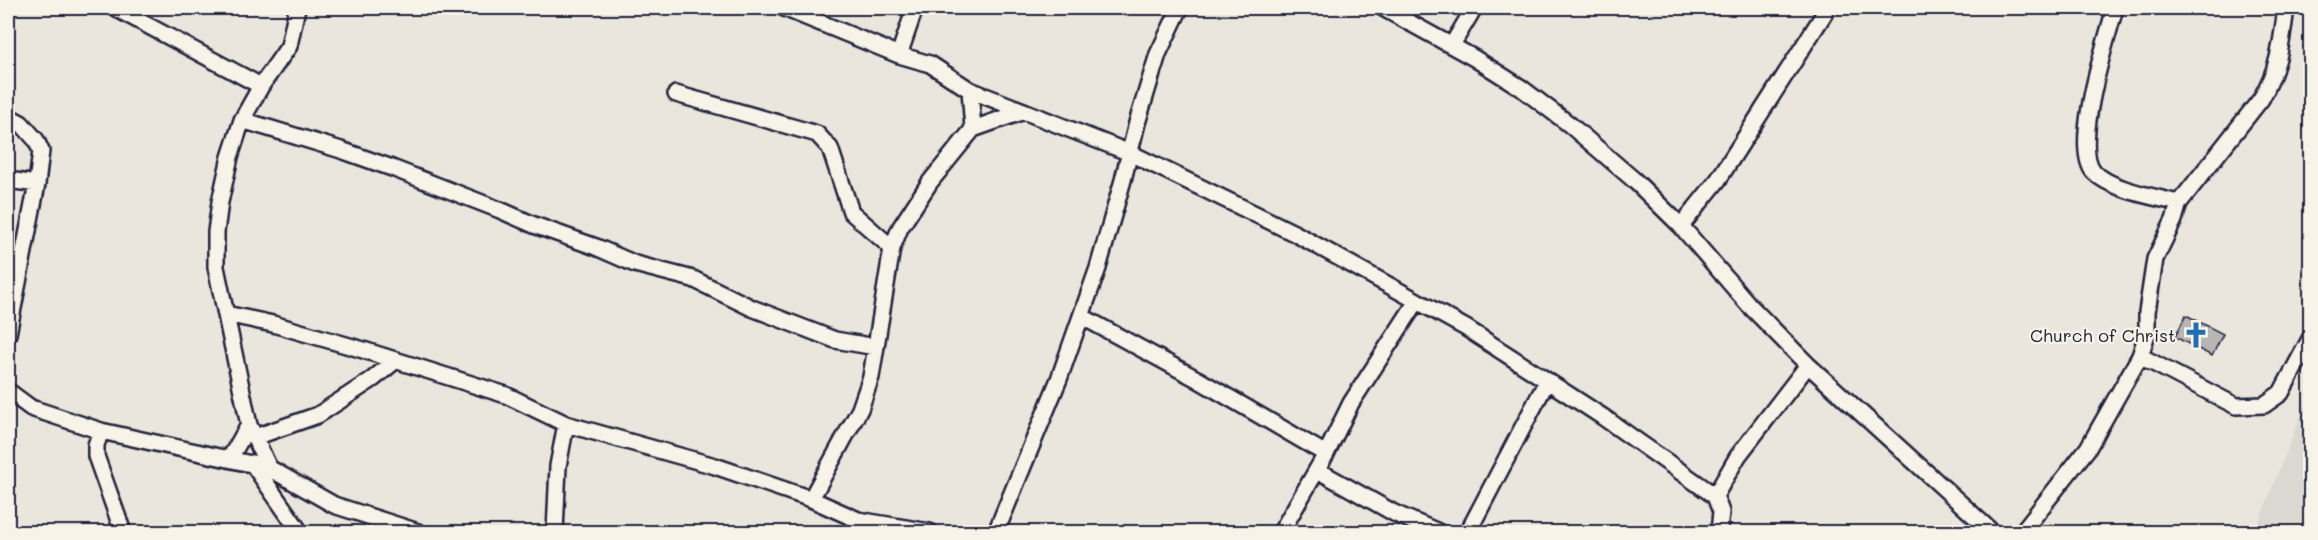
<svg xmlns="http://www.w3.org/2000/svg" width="2318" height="540" viewBox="0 0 2318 540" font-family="Mali,sans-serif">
<rect width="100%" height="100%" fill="#eae6de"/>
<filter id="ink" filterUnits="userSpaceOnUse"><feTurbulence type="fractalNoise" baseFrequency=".0167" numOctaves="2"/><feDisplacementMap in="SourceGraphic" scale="12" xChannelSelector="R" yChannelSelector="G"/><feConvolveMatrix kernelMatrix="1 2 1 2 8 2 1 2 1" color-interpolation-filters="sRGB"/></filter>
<g filter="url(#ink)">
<path fill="#dbd8d2" d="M2310 392V532H2254L2260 519Z"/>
<path fill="#b8b6b5" stroke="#22223b" stroke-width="1.5" d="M2186 315 2223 334 2212 356 2175 337Z"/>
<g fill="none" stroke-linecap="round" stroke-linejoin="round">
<g stroke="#22223b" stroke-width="20">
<path id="street" d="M115 8 261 86
M784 8 899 55
M915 8 899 55 930 64 970 90 1130 153 1296 234 1466 328 1603 417 1715 496 1738 456 1808 365
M1383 8 1474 58 1520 87 1569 124 1634 180 1681 226 1749 305 1808 365 1992 532
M2115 8C2107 39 2071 147 2094 172 2111 190 2156 197 2179 203
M1452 45 1474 8
M970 90 973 129
M676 94 817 134 830 148 851 212 892 248
M8 116 21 123 36 140 41 151 37 184 8 334
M242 120 341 150 392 168 500 210 534 225 596 247 635 264 693 279 752 308 835 340 876 347
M8 180 37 184
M1681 226 1718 180 1824 14 1825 8
M226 314 273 324 360 349 506 395 566 424 715 466 811 499 858 520 930 532
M1081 316 1197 379 1326 454
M2140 356 2236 406 2264 405 2281 393 2310 339
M8 391 31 408 101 431 269 468 334 505 418 532
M101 431 96 445V456L123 532
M255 437 318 415 373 379 396 360
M230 458 249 425
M252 463 300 532
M269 468 249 425 216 267V232L220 202 230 157 242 120 261 86 289 46 297 8
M1317 470 1394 513 1438 532
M1715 496 1721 512 1719 532
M811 499 860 409 871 377 892 248 900 228 930 182 973 129 1024 111
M555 532 558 466 566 424
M996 532 1059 379 1098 268 1123 180 1137 123 1158 54 1180 8
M1281 532 1326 454 1351 403 1417 301
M1468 532 1547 381
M2022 532 2088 448 2140 356 2147 334V312L2155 259 2174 220 2179 203 2261 99C2280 65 2281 45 2286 8"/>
</g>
<use href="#street" stroke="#f7f3e8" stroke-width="15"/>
</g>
</g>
<defs>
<g id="church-bare" transform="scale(2.07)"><path d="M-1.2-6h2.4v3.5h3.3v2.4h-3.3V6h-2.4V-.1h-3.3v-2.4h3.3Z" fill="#1f6fb2" stroke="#f7f3e8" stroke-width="2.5" paint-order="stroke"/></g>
</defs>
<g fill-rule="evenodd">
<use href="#church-bare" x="2196" y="335"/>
</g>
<g text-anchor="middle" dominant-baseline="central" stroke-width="4.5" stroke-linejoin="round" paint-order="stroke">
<g font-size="18" fill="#22223b" stroke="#f7f3e8" text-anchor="end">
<text x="2176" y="335">Church of Christ</text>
</g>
</g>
<rect width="2318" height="540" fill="none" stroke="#f7f3e8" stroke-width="30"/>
<rect x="15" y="15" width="2288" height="510" fill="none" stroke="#22223b" stroke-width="2" filter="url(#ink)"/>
</svg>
